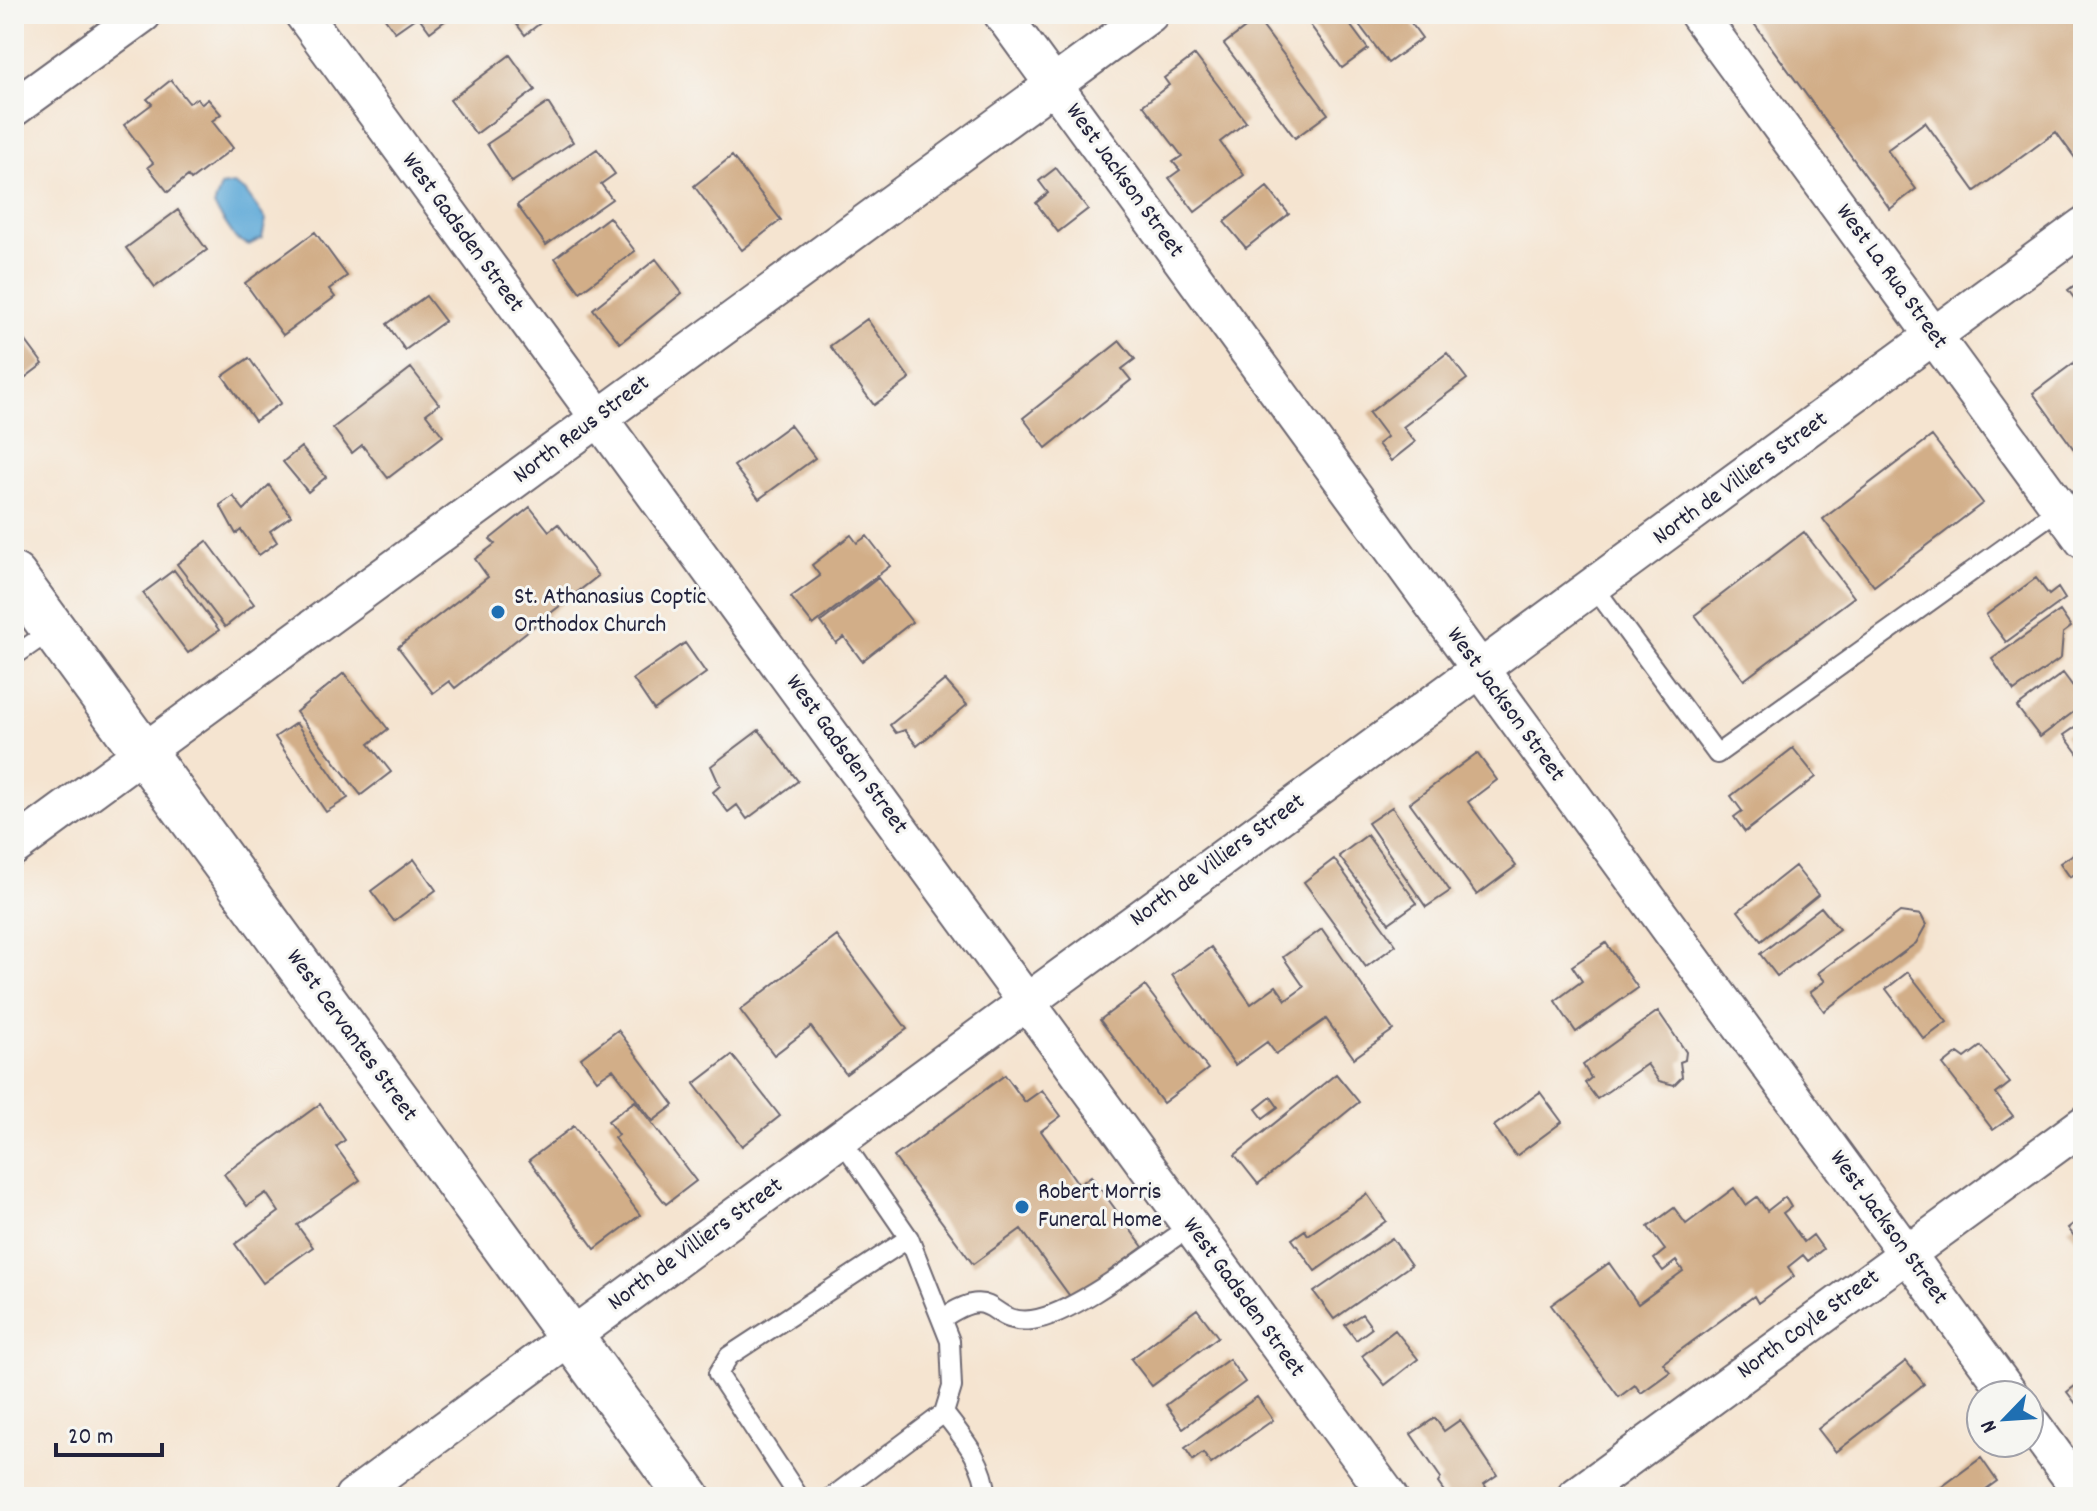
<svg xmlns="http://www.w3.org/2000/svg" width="2097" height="1511" viewBox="0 0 2097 1511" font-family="Dekko,sans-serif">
<rect width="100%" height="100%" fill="#f6f6f2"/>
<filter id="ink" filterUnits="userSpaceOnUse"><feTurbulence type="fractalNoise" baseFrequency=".0125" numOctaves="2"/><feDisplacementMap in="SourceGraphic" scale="16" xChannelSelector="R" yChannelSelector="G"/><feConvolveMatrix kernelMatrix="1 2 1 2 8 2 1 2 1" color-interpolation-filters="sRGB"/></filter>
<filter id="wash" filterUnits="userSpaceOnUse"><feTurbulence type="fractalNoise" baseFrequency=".006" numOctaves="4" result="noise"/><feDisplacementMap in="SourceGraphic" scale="32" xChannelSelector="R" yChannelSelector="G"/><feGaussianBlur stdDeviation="1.8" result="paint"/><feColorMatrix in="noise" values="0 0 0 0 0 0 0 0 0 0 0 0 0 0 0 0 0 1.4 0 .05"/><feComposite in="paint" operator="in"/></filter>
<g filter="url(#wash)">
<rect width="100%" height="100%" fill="#f5e4d0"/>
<path fill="#61aad8" stroke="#42668a" stroke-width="2" d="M234 184 245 191 266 220 262 238 249 245 236 239 214 206 221 186Z"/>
<g id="blocks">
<path fill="#d2ae88" d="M382 14H454L430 32 418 16 395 32Z
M517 14H540L544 20 525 35 512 18Z
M1302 14H1342L1368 49 1342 68Z
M1351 14H1408L1406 16 1422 38 1388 63Z
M1747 14H2083V169L2056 132 1975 191 1925 122 1887 150 1916 189 1890 209Z
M1257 19 1328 114 1295 138 1224 44Z
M510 55 535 90 476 134 450 100Z
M1195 55 1246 122 1220 142 1244 175 1195 212 1169 178 1180 170 1173 162 1182 156 1143 105 1169 85 1164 78Z
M171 80 189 103 197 98 202 104 208 99 221 114 212 121 233 148 191 180 188 176 168 192 148 167 153 163 124 125 152 104 147 99Z
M548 103 573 142 512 182 487 144Z
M597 149 615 174 601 184 612 199 546 245 517 205Z
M732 156 781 220 742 250 694 186Z
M1056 168 1088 209 1058 232 1036 203 1048 193 1039 181Z
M1267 187 1289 214 1246 248 1224 222Z
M178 210 207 250 155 287 126 248Z
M609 217 635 251 580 292 555 258Z
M315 232 347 276 329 289 335 297 283 335 245 283Z
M656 259 682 293 620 343 593 309Z
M2083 279V310L2068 290Z
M426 296 445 321 405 350 387 324Z
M867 319 910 379 874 405 830 346Z
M14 325 43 364 14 386Z
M1120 341 1135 359 1122 369 1131 380 1046 448 1023 418Z
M1447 353 1467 379 1403 427 1415 442 1391 461 1378 444 1387 437 1369 413Z
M2083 356V457L2081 459 2033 393Z
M249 358 281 403 255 421 223 376Z
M411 368 439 404 426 414 443 436 388 478 362 445 352 453 333 428Z
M790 425 815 458 759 499 734 466Z
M1932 436 1983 503 1874 586 1823 519Z
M301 447 326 477 308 492 283 462Z
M269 485 291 516 270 531 277 542 259 555 241 530 236 534 220 505 233 496 244 510Z
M530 507 549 531 558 524 598 576 455 688 449 681 433 693 398 647 488 577 475 559 495 544 490 539Z
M1804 532 1854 597 1744 680 1695 615Z
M851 535 857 543 867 536 890 566 813 625 791 597 820 576 812 565Z
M207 541 254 604 225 627 177 564Z
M174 570 219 630 188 653 143 593Z
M878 578 912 622 862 661 844 637 836 643 821 622Z
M2036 578 2049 595 2058 588 2065 599 2006 642 1986 615Z
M2060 611 2071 627 2063 633 2061 658 2014 691 1992 659Z
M685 643 706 673 654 710 633 679Z
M344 673 388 729 369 744 391 772 361 795 296 712Z
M2063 673 2083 700V705L2040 737 2017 707Z
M945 680 967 705 917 746 905 730 896 733 890 725Z
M2083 722V761L2064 735Z
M296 723 348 798 326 812 275 737Z
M759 730 798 781 747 819 737 805 728 812 713 792 720 786 711 766Z
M1793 748 1816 777 1745 832 1734 817 1742 811 1731 796Z
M1477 753 1497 780 1468 802 1516 866 1477 895 1410 803Z
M1392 807 1450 891 1426 907 1368 823Z
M1367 835 1417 903 1389 923 1339 856Z
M2081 849 2083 868 2070 877 2060 863Z
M414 859 436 890 394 921 371 891Z
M1334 859 1396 945 1366 967 1304 882Z
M1795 866 1818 895 1761 941 1738 911Z
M1821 907 1839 929 1777 976 1760 954Z
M1900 912 1921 915 1926 925 1916 943 1824 1011 1810 992 1825 981 1818 973Z
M1322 929 1393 1030 1354 1058 1326 1019 1276 1054 1267 1042 1235 1065 1172 975 1211 947 1251 1004 1276 986 1286 1000 1304 987 1283 957Z
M837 936 907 1029 846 1074 811 1027 774 1055 740 1010Z
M1606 943 1638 988 1576 1032 1555 1001 1582 981 1572 966Z
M1908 972 1947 1022 1924 1039 1886 989Z
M1145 986 1208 1069 1163 1103 1100 1020Z
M1658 1011 1686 1052 1685 1060 1680 1062 1682 1077 1674 1085 1659 1081 1647 1064 1597 1099 1585 1083 1591 1078 1583 1065Z
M618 1030 674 1105 653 1121 613 1069 597 1080 581 1058Z
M1981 1046 2010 1083 1996 1094 2013 1116 1993 1130 1943 1065 1958 1053 1965 1058Z
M732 1055 780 1116 742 1146 694 1084Z
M1336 1074 1359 1102 1258 1184 1235 1155Z
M1005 1075 1025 1102 1042 1090 1061 1116 1041 1131 1079 1185 1091 1176 1143 1247 1072 1299 1021 1229 973 1264 894 1157Z
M1540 1092 1562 1122 1516 1156 1494 1126Z
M1271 1097 1278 1107 1263 1118 1256 1109Z
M635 1101 696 1181 666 1204 614 1138 618 1135 608 1121Z
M320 1104 345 1140 336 1147 360 1180 297 1225 313 1247 263 1283 235 1244 279 1212 266 1193 247 1206 224 1174Z
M574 1126 640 1215 595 1249 529 1160Z
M1734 1188 1746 1205 1757 1197 1767 1211 1785 1197 1791 1207 1783 1213 1804 1242 1813 1235 1823 1249 1808 1261 1803 1255 1788 1267 1794 1276 1758 1303 1754 1296 1663 1363 1670 1372 1641 1393 1635 1385 1619 1397 1551 1305 1609 1263 1638 1304 1683 1271 1676 1261 1663 1271 1654 1259 1665 1250 1648 1227 1674 1208 1686 1224Z
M1367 1194 1386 1221 1315 1271 1292 1239 1305 1230 1308 1235Z
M2083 1216V1248L2068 1228Z
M1392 1238 1411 1265 1334 1319 1314 1292Z
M1197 1309 1218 1337 1152 1386 1131 1359Z
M1362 1314 1372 1328 1356 1340 1345 1325Z
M1395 1330 1418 1359 1385 1385 1362 1356Z
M1229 1359 1245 1382 1183 1428 1166 1405Z
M1906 1361 1924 1384 1836 1452 1818 1429Z
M2083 1380V1413L2067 1392Z
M1257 1397 1273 1420 1211 1464 1203 1453 1193 1460 1185 1448Z
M1435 1418 1444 1431 1460 1420 1497 1475 1484 1484 1489 1492 1482 1497H1448L1438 1483 1441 1478 1411 1434Z
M1981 1458 1997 1481 1975 1497H1928Z"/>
</g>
</g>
<g filter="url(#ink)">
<use href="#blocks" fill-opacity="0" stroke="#6c666f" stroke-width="2"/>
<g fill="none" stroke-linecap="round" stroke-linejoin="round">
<g stroke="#6c666f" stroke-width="22">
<path id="service" d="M1594 587 1717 754 2060 508
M14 656 53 629
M943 1318C998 1281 987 1326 1032 1320 1076 1314 1152 1252 1191 1226
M944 1413C965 1440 984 1462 987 1497
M799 1497 718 1374 729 1356 909 1238
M832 1497 944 1413 952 1387 950 1341 909 1238 841 1139"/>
</g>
<g stroke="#6c666f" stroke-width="40">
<path id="minor" d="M303 14 1389 1497
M1002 14 2010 1395
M1698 14 2083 540
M14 108 143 14
M14 847 1150 14
M2029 1420 2083 1494
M353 1497 2083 226
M1575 1497 2083 1125"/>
</g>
<g stroke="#6c666f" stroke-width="48">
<path id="primary" d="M14 576 688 1497"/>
</g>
<use href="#service" stroke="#fff" stroke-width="18"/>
<use href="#minor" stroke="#fff" stroke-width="36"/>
<use href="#primary" stroke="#fff" stroke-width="44"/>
</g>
</g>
<g fill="#1f6fb2" stroke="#f6f6f2" stroke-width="3">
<circle cx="498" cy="612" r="8"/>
<circle cx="1022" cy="1207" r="8"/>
</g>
<g text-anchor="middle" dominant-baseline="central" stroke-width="6" stroke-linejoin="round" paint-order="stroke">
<g font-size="24" fill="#22223b" stroke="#f6f6f2">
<text transform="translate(1124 181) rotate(54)">West Jackson Street</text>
<text transform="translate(462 233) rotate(54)">West Gadsden Street</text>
<text transform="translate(1891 277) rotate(54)">West La Rua Street</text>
<text transform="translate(582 430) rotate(-37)">North Reus Street</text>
<text transform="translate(1741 479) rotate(-36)">North de Villiers Street</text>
<text transform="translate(1505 705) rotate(54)">West Jackson Street</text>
<text transform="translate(846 755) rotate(54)">West Gadsden Street</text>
<text transform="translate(1218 861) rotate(-36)">North de Villiers Street</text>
<text transform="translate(351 1036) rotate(54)">West Cervantes Street</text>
<text transform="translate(1888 1228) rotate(54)">West Jackson Street</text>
<text transform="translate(696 1245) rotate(-36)">North de Villiers Street</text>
<text transform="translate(1243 1298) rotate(54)">West Gadsden Street</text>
<text transform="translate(1809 1325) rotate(-36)">North Coyle Street</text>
</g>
<g font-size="24" fill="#22223b" stroke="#f6f6f2" text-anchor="start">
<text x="514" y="598">St. Athanasius Coptic<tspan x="514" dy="28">Orthodox Church</tspan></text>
<text x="1038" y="1193">Robert Morris<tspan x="1038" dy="28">Funeral Home</tspan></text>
</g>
</g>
<rect width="2097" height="1511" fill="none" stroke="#f6f6f2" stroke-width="48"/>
<g transform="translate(2005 1419) rotate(245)"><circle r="38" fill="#f6f6f2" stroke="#a1a1a9" stroke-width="2"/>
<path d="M0-6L14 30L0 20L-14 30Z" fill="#1f6fb2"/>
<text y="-12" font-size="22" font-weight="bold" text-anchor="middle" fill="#22223b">N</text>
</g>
<path d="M56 1443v12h106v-12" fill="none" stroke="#22223b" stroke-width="4"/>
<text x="68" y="1443" font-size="24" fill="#22223b" stroke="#f6f6f2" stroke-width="6" paint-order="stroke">20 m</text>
</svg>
